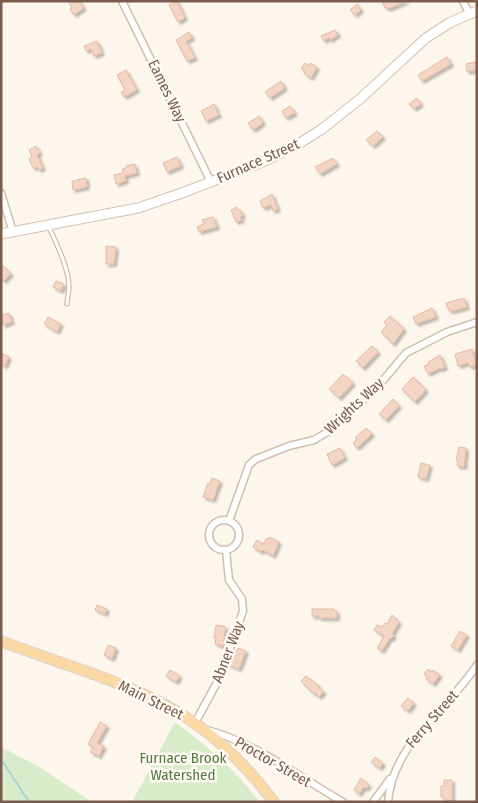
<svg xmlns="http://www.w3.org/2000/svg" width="478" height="803" viewBox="0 0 478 803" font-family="'Fira Sans Condensed',sans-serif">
<defs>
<filter id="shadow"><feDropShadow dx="2.5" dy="2.5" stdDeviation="1" flood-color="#0004"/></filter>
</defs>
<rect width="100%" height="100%" fill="#fdf6ec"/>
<path fill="#d8ecc9" d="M175 722C207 747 235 768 259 802H132Z
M1 747 38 766 92 802H1Z"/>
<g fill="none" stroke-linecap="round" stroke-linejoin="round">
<path stroke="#a5d3da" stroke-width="2" d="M1 759 29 802"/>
</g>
<path fill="#f3d5c3" stroke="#e6bba3" filter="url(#shadow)" d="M68 1H79L84 8 74 15 70 9 72 7Z
M177 1 185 18 178 22 169 5Z
M382 1H407L388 9 387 7 385 8Z
M357 4 361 10 355 15 350 10Z
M335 30 338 35 330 40 329 38 324 41 321 36Z
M189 32 192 38 186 41 195 58 187 61 176 40Z
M97 41 102 53 94 56 91 49 86 51 84 46Z
M447 57 451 64 422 81 418 75Z
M475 62 476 70 467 72 466 64Z
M305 63 309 66 310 63 317 67 311 78 304 73 305 71 301 69Z
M126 70 137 90 124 97 121 92 125 90 117 75Z
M281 81 285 88 270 98 265 92Z
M417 98 421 104 414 109 409 104Z
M214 104 219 115 206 121 201 111Z
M290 106 295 113 286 118 282 111Z
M259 116 263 123 253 130 248 123Z
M377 131 383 137 373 146 366 140Z
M36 146 40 153 37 155 43 168 39 170 37 167 33 168 29 159 32 157 29 150Z
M177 157 181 166 167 172 163 163Z
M333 158 337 164 320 174 315 167Z
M135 164 137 173 125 176 126 181 116 184 114 175 123 173 122 169 126 168V166Z
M86 178 87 187 73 190 72 181Z
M272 194 278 209 273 211 271 205 263 208 260 201Z
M237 207 238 210H240L243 216 240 217 242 220 236 222 231 210Z
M213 217 217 227 199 232 197 227 204 224 202 220Z
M106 246 116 247 114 264H106Z
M1 264 11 274 4 281 1 278Z
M56 281 64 284 61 291 53 287Z
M464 298 467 307 453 311V310L449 311 446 303Z
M432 308 436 317 416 324 413 317Z
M9 313 12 322 3 325 1 316Z
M390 316 404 329 393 344 381 332 387 325 384 322Z
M48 317 61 324 57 332 44 324Z
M372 346 378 352 363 368 356 361Z
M472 349 477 365 470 367 468 363 458 366 455 354Z
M1 353 9 357 5 366 1 364Z
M440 355 445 367 441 369 440 368 428 374 424 366 429 364 428 362Z
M343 374 353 383 339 398 329 389Z
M413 377 426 390 415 402 402 389Z
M393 399 399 406 386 420 379 414Z
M366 428 372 434 357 448 353 443 357 439 355 438Z
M459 447 466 448 464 467 457 466 458 461 456 460Z
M340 448 345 458 332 465 327 454Z
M421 463 430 465 426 479 418 477Z
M212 478 220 481 213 500 203 497 208 483 210 484Z
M270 537 279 542 273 556 263 550 261 552 253 547 257 540 263 544 267 538 269 539Z
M97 605 107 609 105 614 95 610Z
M312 609H334V611H337V618H319V616H312Z
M392 615 399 622 392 634 394 635 391 639 390 638 382 651 377 648 384 636 374 630 377 625 382 627 385 623 387 624Z
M216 625 226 627 223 646 215 644 216 638H214Z
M460 631 467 635 458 650 451 646Z
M108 645 116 648 112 659 104 655Z
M238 648 246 651 239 669 229 665 233 654H235Z
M428 669 432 672 433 670 440 675 433 684 426 679 427 677 424 674Z
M170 670 180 676 176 682 166 676Z
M306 676 319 686 318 687 324 692 319 697 315 693 314 694 301 681Z
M408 698 414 703 408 711 401 706Z
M100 722 107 726 97 743 104 746 99 756 90 752 93 747 88 744Z
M375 757 383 763 380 768 371 762Z
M361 778 369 785 366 789 364 787 359 794 354 790Z
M444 780H452V800H444V797H441V786H444Z"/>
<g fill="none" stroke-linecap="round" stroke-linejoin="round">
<g stroke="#d1beb0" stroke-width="5.5">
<path id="service" d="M48 225C56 243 69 268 69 287 69 293 67 298 67 304"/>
</g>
<g stroke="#d1beb0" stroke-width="9">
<path id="minor" d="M122 1 211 182
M463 1 469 13
M1 193 13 232
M209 535a15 15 0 1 1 30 0a15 15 0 1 1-30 0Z
M229 521 249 465 256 459 289 446 314 440 334 428 380 384 406 353 447 332 477 322
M195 723 220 677 243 611 242 599 229 580 226 550
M207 730C256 743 299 777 343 802
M373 802 390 779
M388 802C393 742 447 711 477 665"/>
</g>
<g stroke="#d6c0b0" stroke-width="11">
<path id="secondary" d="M1 234 138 208 182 193 265 161 300 143 322 129 360 99 426 38 451 22 477 11"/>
</g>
<g stroke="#dad1cd" stroke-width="12">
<path id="primary" d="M1 641C62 665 128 681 184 716 219 738 249 769 274 802"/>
</g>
<use href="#service" stroke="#fff" stroke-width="3"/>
<use href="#minor" stroke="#fff" stroke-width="6"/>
<use href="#secondary" stroke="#fff" stroke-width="9"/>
<use href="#primary" stroke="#fbd9a5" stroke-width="10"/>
</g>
<g text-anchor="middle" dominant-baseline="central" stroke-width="5" stroke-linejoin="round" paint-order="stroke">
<g font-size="15" fill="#7a5c4d" stroke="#fffaf3">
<text transform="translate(167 91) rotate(64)">Eames Way</text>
<text transform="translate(258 161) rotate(-24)">Furnace Street</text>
<text transform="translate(354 406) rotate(-43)">Wrights Way</text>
<text transform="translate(228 652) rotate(-69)">Abner Way</text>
<text transform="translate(151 700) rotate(26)">Main Street</text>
<text transform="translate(432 719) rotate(-49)">Ferry Street</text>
<text transform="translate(273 762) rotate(30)">Proctor Street</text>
</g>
<g font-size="15" fill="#537a41" stroke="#fffaf3">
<text x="183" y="758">Furnace Brook<tspan x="183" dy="17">Watershed</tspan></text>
</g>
</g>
<rect width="478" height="803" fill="none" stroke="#7a5c4d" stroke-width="5"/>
</svg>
